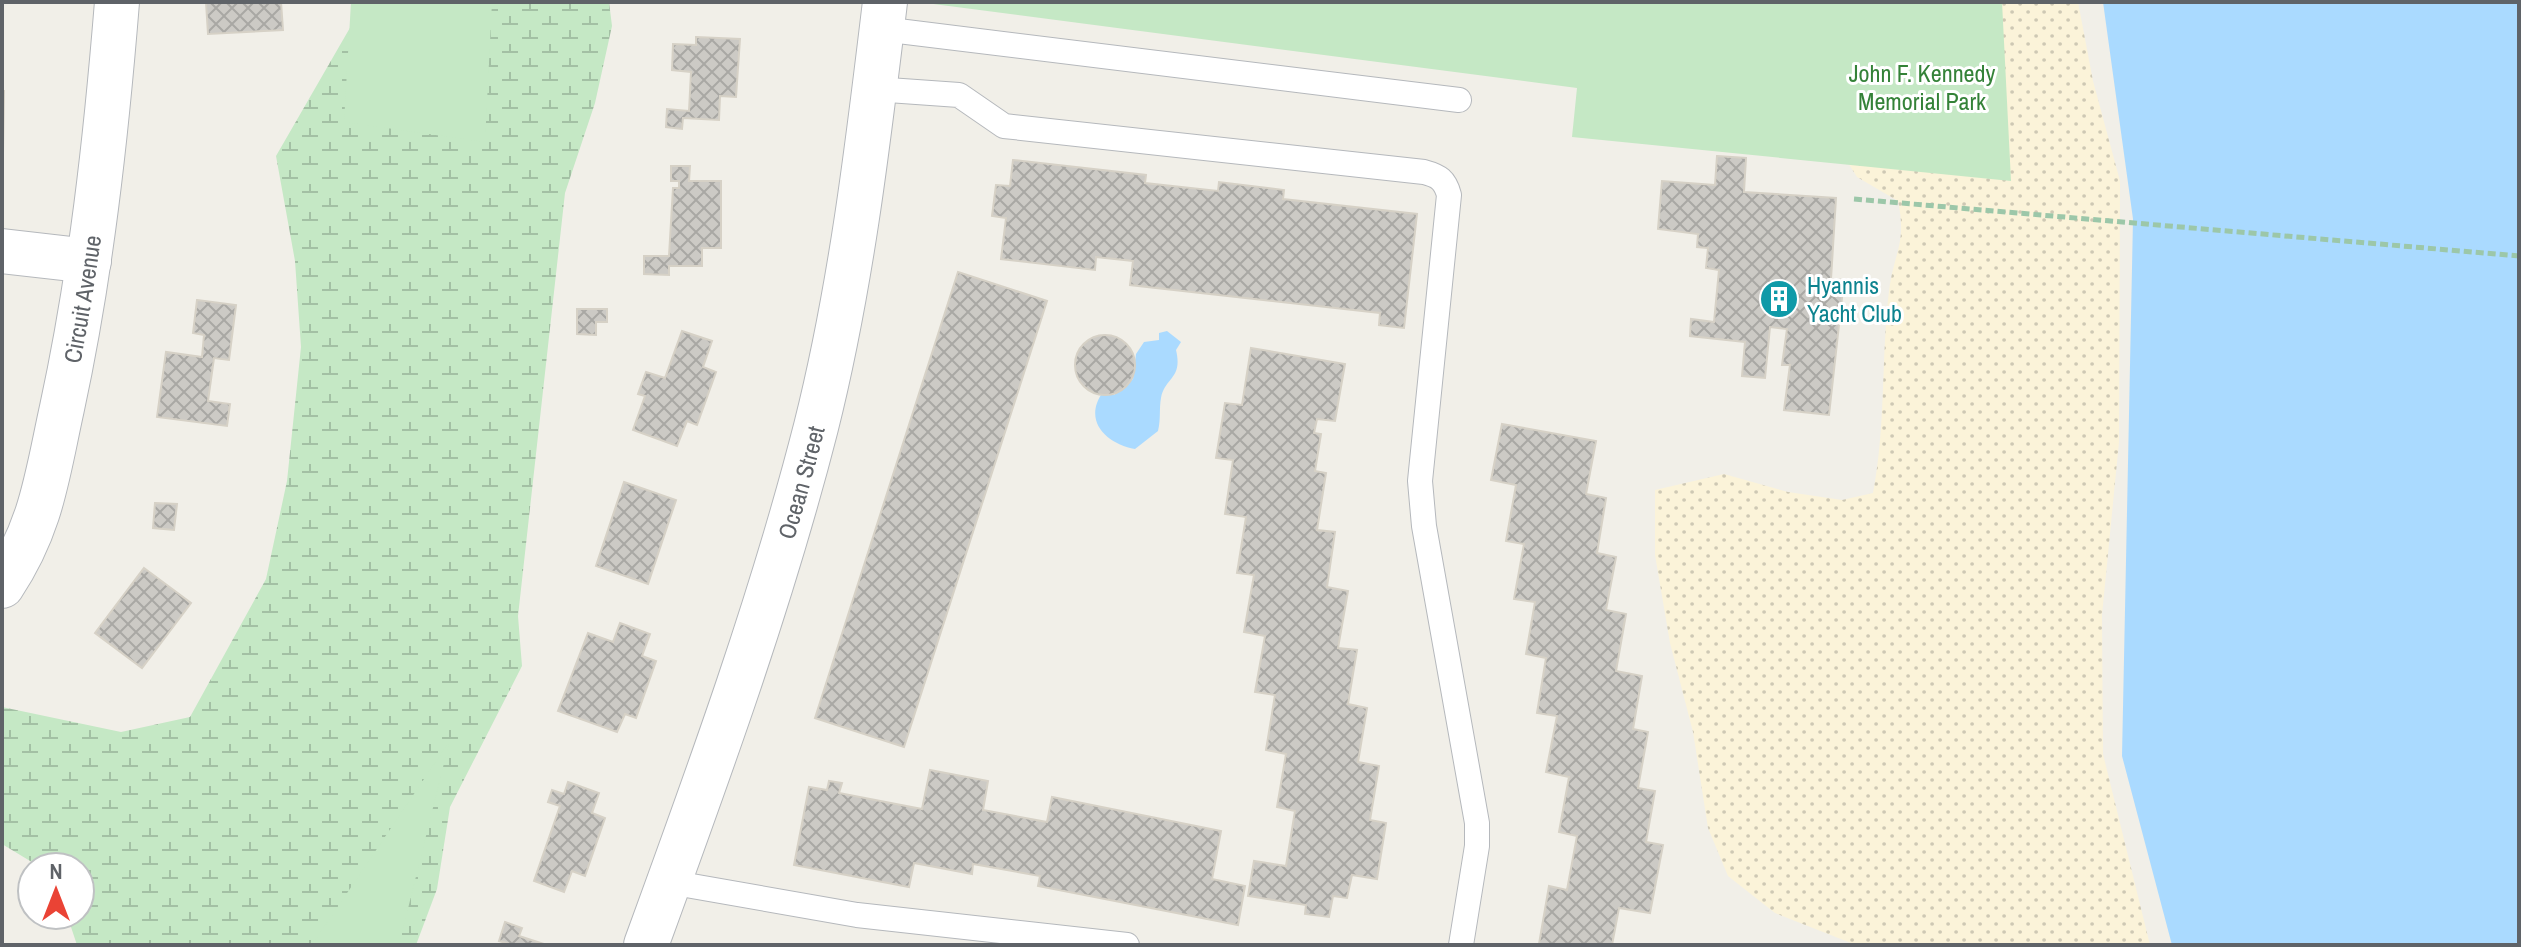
<svg xmlns="http://www.w3.org/2000/svg" width="2521" height="947" viewBox="0 0 2521 947" font-family="'Archivo Narrow',sans-serif">
<defs>
<pattern id="wetland-marsh" width="20" height="14" patternUnits="userSpaceOnUse" patternTransform="scale(2)"><rect width="20" height="14" fill="#c5e8c5"/><path d="M1 5h8M5 5V1M11 12h8M15 12V8" fill="none" stroke="#a3c0a4"/></pattern>
<pattern id="sand-dots" width="8" height="8" patternUnits="userSpaceOnUse" patternTransform="scale(2)"><rect width="8" height="8" fill="#fbf3d9"/><path d="M2 2h.1M6 6h.1" fill="none" stroke="#cec8b4" stroke-width="1.8" stroke-linecap="round"/></pattern>
<pattern id="building-cross-hatch" width="8" height="8" patternUnits="userSpaceOnUse" patternTransform="scale(2)"><rect width="8" height="8" fill="#cccac5"/><path d="M0 0l8 8M0 8l8-8" fill="none" stroke="#a9a8a4"/></pattern>
</defs>
<rect width="100%" height="100%" fill="#f1efe8"/>
<path fill="url(#wetland-marsh)" d="M358 2H609L612 26 595 103 565 193 518 616 522 666 450 807 437 889 416 945H77L67 915H80V867H40L2 844V707L121 732 190 717 266 579 287 481 301 347 295 261 276 156 351 26Z"/>
<path fill="url(#sand-dots)" d="M1852 2H2078L2093 81 2120 181 2119 442 2102 615 2103 754 2150 945H1856L1775 913 1728 876 1708 828 1693 732 1670 643 1655 555V490L1724 474 1788 492 1842 500 1873 493C1886 426 1881 358 1889 291 1894 252 1907 243 1898 201L1857 177 1841 152Z"/>
<path fill="#c5e8c5" d="M351 2H492L485 142 344 122Z
M918 2H2002L2011 181 1572 137 1577 88Z
M449 743 399 945H312L447 745Z"/>
<path fill="#aadaff" d="M2103 2H2519V945H2172L2122 756 2133 219Z
M1167 331 1181 342 1176 350C1183 379 1165 377 1161 398 1159 409 1161 419 1158 431L1135 449C1107 444 1082 421 1103 392L1114 395 1133 379 1136 354 1144 342 1159 340V333Z"/>
<path fill="url(#building-cross-hatch)" stroke="#d6d1c6" stroke-width="2" d="M206 2H281L283 30 208 34Z
M696 37 740 39 736 97 720 96 719 120 683 118 682 129 666 127 667 109 689 111 691 72 672 70 673 44 696 45Z
M2 91H4L3 154H2Z
M1717 156 1746 158 1744 192 1836 198 1831 279 1844 280 1829 415 1784 410 1790 365H1782L1787 329 1770 327 1765 378 1742 376 1745 342 1690 336 1691 319 1714 322 1719 270 1706 268 1708 248 1697 247 1698 234 1658 229 1662 181 1715 185Z
M1013 160 1146 175 1145 183 1218 191 1219 182 1284 190 1283 199 1417 214 1404 328 1379 325 1380 313 1130 285 1133 261 1096 257 1095 270 1001 259 1006 218 992 216 996 185 1010 186Z
M671 166H690L689 181H721V248H702V266H669V275L644 274V256H669L673 188H679V181H671Z
M958 272 1047 301 904 747 815 718Z
M197 300 236 305 229 360 214 358 208 401 230 404 227 426 157 417 166 352 202 357 204 335 193 333Z
M577 309H607V322H596V335L577 334Z
M682 331 712 341 703 367 716 372 697 425 687 421 677 446 633 430 645 396 638 394 646 372 665 378Z
M1075 365a30 30 0 1 1 60 0a30 30 0 1 1-60 0Z
M1251 348 1345 364 1335 421 1317 419 1314 433 1321 434 1315 471 1326 473 1317 530 1335 532 1327 587 1348 591 1338 648 1357 650 1348 704 1367 708 1358 762 1379 766 1370 820 1386 823 1377 879 1352 875 1347 898 1333 896 1329 917 1305 914 1306 905 1248 896 1254 861 1286 866 1295 811 1277 807 1286 754 1266 750 1275 695 1255 692 1265 636 1244 632 1254 575 1237 573 1246 517 1225 514 1233 460 1216 458 1225 403 1242 405Z
M1502 424 1596 441 1586 494 1606 498 1597 553 1616 557 1606 610 1626 614 1616 671 1642 676 1633 729 1648 732 1638 788 1655 791 1646 842 1663 845 1650 913 1619 908 1612 945 1539 944 1549 886 1567 890 1577 836 1559 832 1569 777 1546 772 1557 716 1537 713 1546 658 1526 654 1535 602 1514 599 1524 544 1506 541 1516 485 1491 480Z
M624 482 676 500 648 584 596 566Z
M155 503 177 504 174 530 153 528Z
M144 568 191 603 142 668 95 633Z
M620 623 650 634 642 656 656 661 636 718 625 714 617 732 558 711 588 633 613 642Z
M930 770 988 781 983 810 1047 822 1052 797 1221 831 1212 879 1245 886 1238 925 1038 886 1040 876 973 864 972 874 914 863 909 887 794 865 809 787 827 790 829 781 842 783 839 793 922 809Z
M568 782 599 793 592 813 605 818 585 876 572 871 564 892 534 881 560 806 548 802 552 790 564 794Z
M505 922 522 928 519 936 547 945H513L499 941Z"/>
<g fill="none" stroke-linecap="round" stroke-linejoin="round">
<g stroke="#b5b8bc" stroke-width="26">
<path id="service" d="M882 29 1459 100
M874 89 959 95 1004 126 1424 172C1439 176 1445 180 1449 195L1420 481 1424 526 1477 823V846L1461 945
M669 882 857 915 1127 945"/>
</g>
<g stroke="#b5b8bc" stroke-width="46">
<g id="minor">
<path d="M2 251 89 261"/>
<path id="s1" d="M2 586C42 526 47 476 62 408 91 274 106 138 117 2"/>
<path id="s2" d="M646 945C708 775 771 603 816 427 851 288 868 144 885 2"/>
</g>
</g>
<path stroke="#9cc7a9" stroke-width="5" stroke-dasharray="8 4" stroke-linecap="butt" d="M1854 199 2519 256"/>
<use href="#service" stroke="#fff" stroke-width="24"/>
<use href="#minor" stroke="#fff" stroke-width="44"/>
</g>
<defs>
<g id="building-disc" transform="scale(2)"><circle r="9.5" fill="#0f9aa8" stroke="#fff"/><path d="M-4-6H4V6H1V3H-1V6H-4ZM-2.5-4.3h1.7v1.8h-1.7ZM.8-4.3h1.7v1.8H.8ZM-2.5-1h1.7V.8h-1.7ZM.8-1h1.7V.8H.8Z" fill="#fff"/></g>
</defs>
<g fill-rule="evenodd">
<use href="#building-disc" x="1779" y="299"/>
</g>
<g text-anchor="middle" dominant-baseline="central" stroke-width="6" stroke-linejoin="round" paint-order="stroke">
<g font-size="24" fill="#348238" stroke="#fff">
<text x="1922" y="73">John F. Kennedy<tspan x="1922" dy="28">Memorial Park</tspan></text>
</g>
<g font-size="24" fill="#0d838f" stroke="#fff" text-anchor="start">
<text x="1807" y="285">Hyannis<tspan x="1807" dy="28">Yacht Club</tspan></text>
</g>
<g font-size="24" fill="#5f6368" stroke="#fff">
<text stroke="none"><textPath href="#s1" startOffset="300">Circuit Avenue</textPath></text>
<text stroke="none"><textPath href="#s2" startOffset="488">Ocean Street</textPath></text>
</g>
</g>
<rect width="2521" height="947" fill="none" stroke="#5f6368" stroke-width="8"/>
<g transform="translate(56 891)"><circle r="38" fill="#ffffff" stroke="#bfc1c3" stroke-width="2"/>
<path d="M0-6L14 30L0 20L-14 30Z" fill="#ea4335"/>
<text y="-12" font-size="22" font-weight="bold" text-anchor="middle" fill="#5f6368">N</text>
</g>
</svg>
